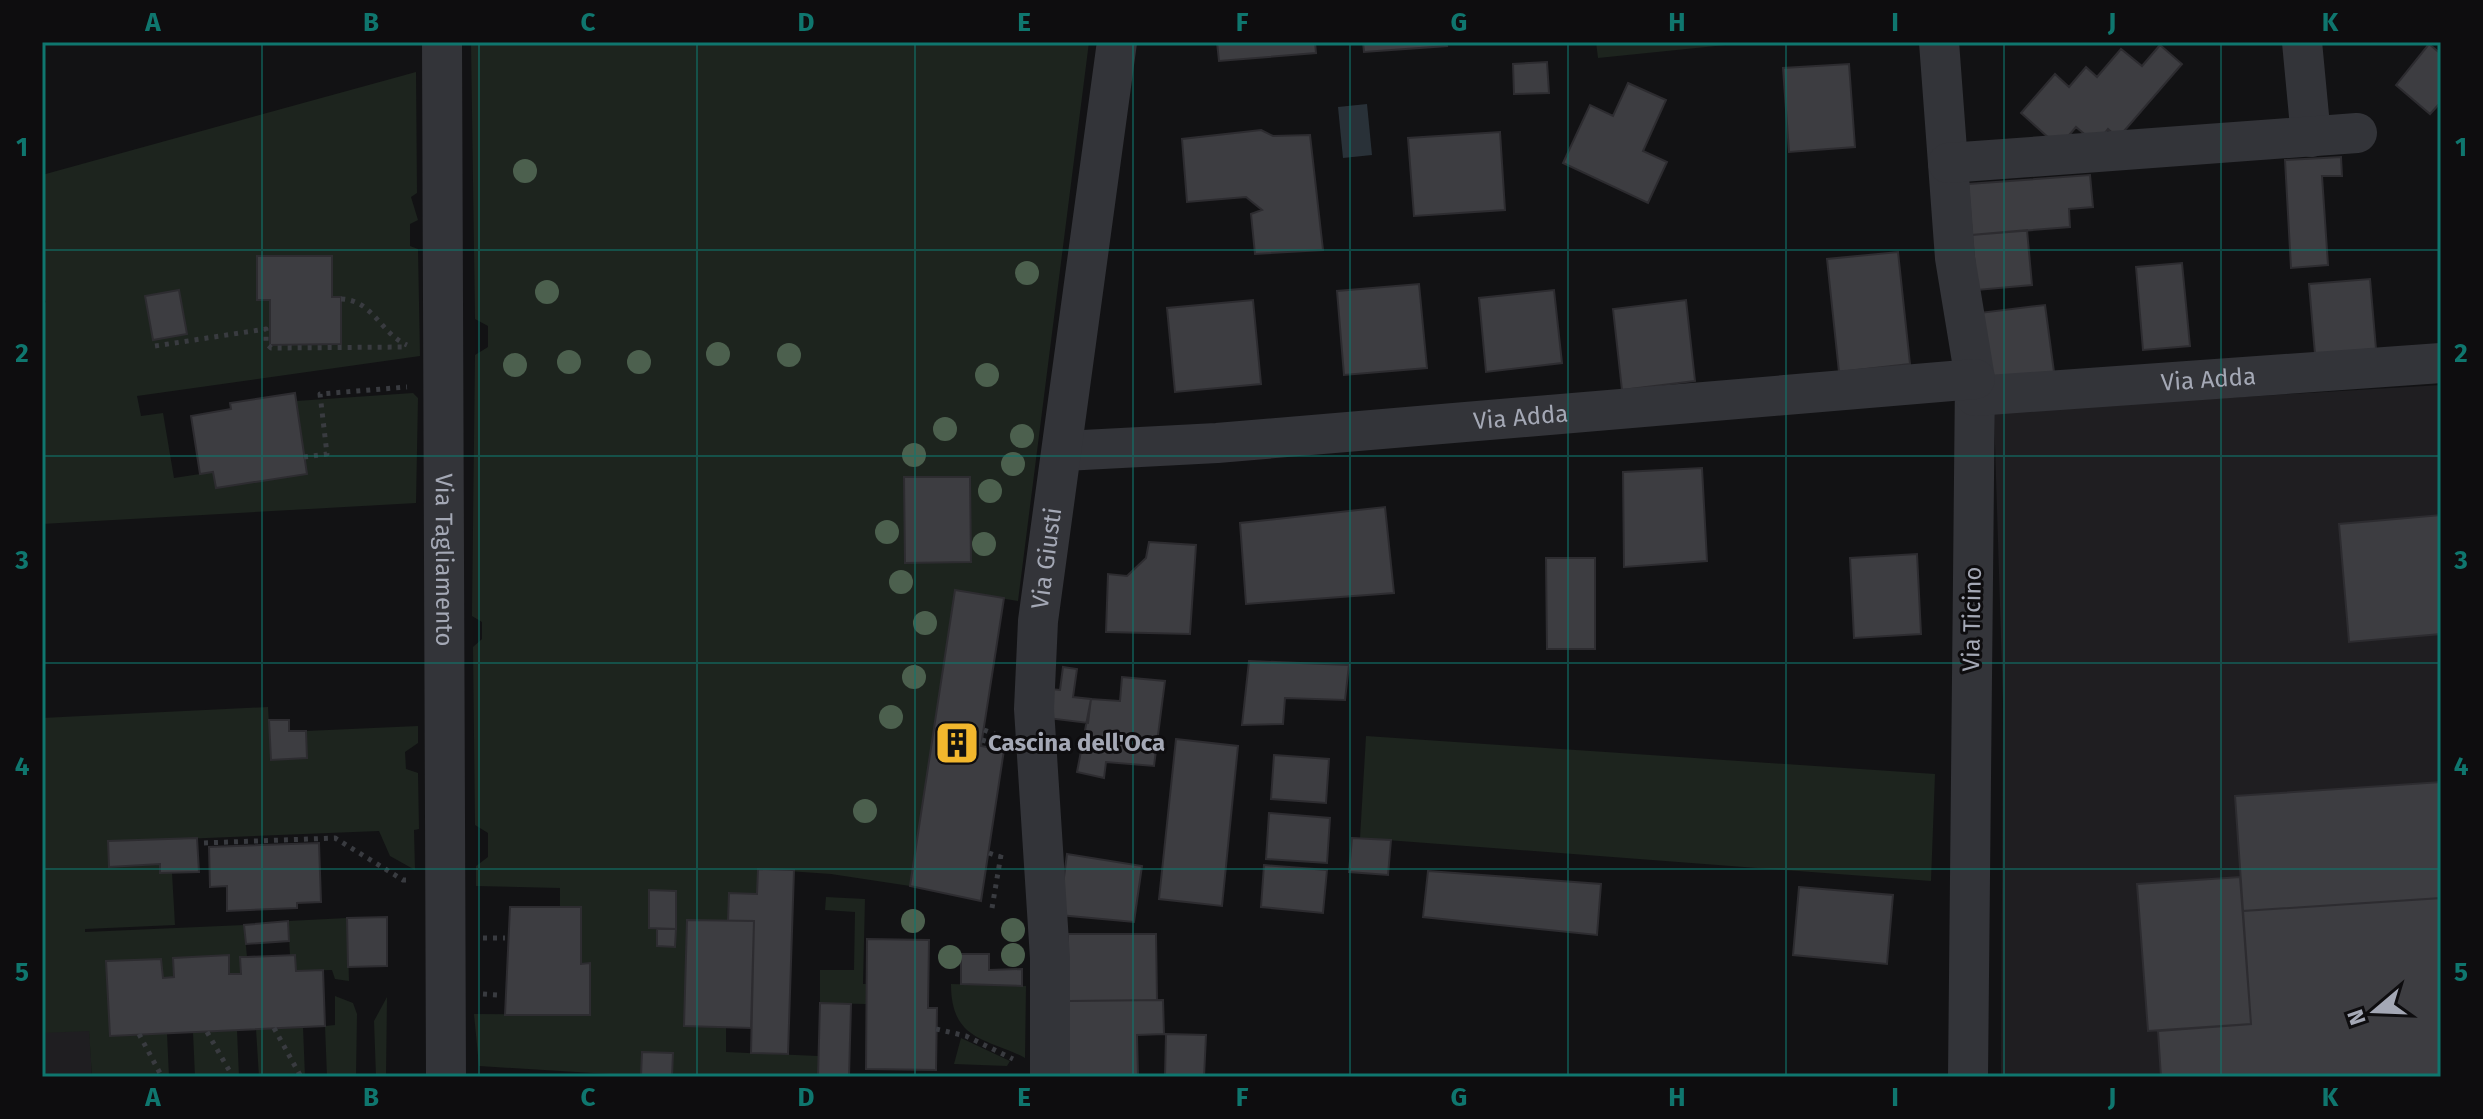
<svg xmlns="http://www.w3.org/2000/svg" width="2483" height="1119" viewBox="0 0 2483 1119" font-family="'Fira Sans',sans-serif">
<rect width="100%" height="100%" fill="#121214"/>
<path fill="#1f1e21" d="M2441 385V1077H2001L2003 702 1994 412Z
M84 929 92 1077H42V931Z"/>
<path fill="#1d241e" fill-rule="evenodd" d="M471 42H1089L1018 601 956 591 910 886 831 874 759 869 757 894 729 893 728 921 687 920 684 1026 726 1027V1052L818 1056V1077H672L673 1053 642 1052 641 1076 479 1066 474 1014 590 1015V964H581V908L560 907V888L476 886V866L488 857V833L475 825 473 647 482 639V622L472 616 475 355 488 347V326L475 319ZM649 891H676L675 946H657V929L649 928Z
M1596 42H1755L1598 58Z
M416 72 417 193 411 197 418 220 410 224V246L418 249 420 356 137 396 141 416 163 413 174 478 213 472 296 401 413 393 418 398 416 503 42 524V304L46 302 42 293V175Z
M268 707 271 760 306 758V731L418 726V743L405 752 406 769 418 773 419 829 414 830 415 870 390 856 379 831 108 842 109 867 160 864V873H172L175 925 85 929V932L244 925 247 957H241V974H229L228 955 174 958V977L163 978 161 959 106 961 110 1036 167 1033 169 1077H92L89 1031 42 1033V718Z
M1366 736 1935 774 1931 881 1360 838Z
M826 897 865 899 863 984H867L866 1004 820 1003V970H854L855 912 825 910Z
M347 918 349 981 335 979 332 970 296 971 295 955H290L288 921Z
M951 984 1026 986 1025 1058C988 1038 951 1042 951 984Z
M335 996 353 1003 357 1014 356 1077H327L325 1026 335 1025Z
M387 997 386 1077H376L374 1021Z
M303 1027 305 1077H259L256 1029Z
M237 1030 239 1077H195L193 1032Z
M961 1038 1010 1061 1007 1066 954 1064Z"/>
<path fill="#293138" d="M1367 104 1372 155 1343 158 1338 107Z"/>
<path fill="#3d3d41" stroke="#2d2c30" stroke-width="2" d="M1217 42H1315L1316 53 1219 61Z
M1363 42H1446L1447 46 1364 52Z
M2429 44 2441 54V102L2430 114 2396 85Z
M2160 45 2182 64 2118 138 2108 129 2096 144 2076 127 2059 147 2021 113 2055 74 2069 87 2086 67 2097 77 2121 49 2142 66Z
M1547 62 1549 93 1514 94 1513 64Z
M1849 64 1855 147 1789 152 1783 68Z
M1628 83 1666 100 1643 151 1667 162 1648 203 1563 163 1590 105 1613 116Z
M1261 130 1273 136 1310 135 1323 250 1255 254 1251 214 1262 210 1246 197 1187 202 1182 139Z
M1500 132 1505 210 1414 216 1408 138Z
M2341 157 2342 176H2322L2328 265 2291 268 2285 160Z
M2090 175 2093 207 2069 209 2070 227 1972 235 1968 184Z
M2027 230 2032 285 1977 290 1972 235Z
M1898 252 1910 364 1839 372 1827 259Z
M257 256H332V297H341V344L270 345V300H257Z
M2182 263 2190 346 2143 350 2136 267Z
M2370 279 2376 349 2315 354 2309 284Z
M1419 284 1427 368 1344 375 1337 291Z
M179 290 187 334 153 340 145 296Z
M1554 290 1562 363 1486 372 1479 298Z
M1253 300 1261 384 1175 392 1167 308Z
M1686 300 1695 381 1622 390 1613 309Z
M2045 305 2054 372 1987 380 1979 313Z
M295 393 307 474 216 488 213 472 200 474 191 416 231 409 230 403Z
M1702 468 1707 561 1624 567 1623 472Z
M904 477H970L971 562 905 563Z
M1385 507 1394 593 1246 604 1240 523Z
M2441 515V634L2349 642 2339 524Z
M1149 542 1196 545 1190 634 1106 632 1108 574 1127 576 1146 558Z
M1917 554 1921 634 1854 638 1850 558Z
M1546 558H1595V649H1547Z
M955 590 1004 598 981 746 1004 750 981 901 910 886Z
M1249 661 1349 665 1345 700 1285 698 1283 724 1242 725Z
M1063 667 1077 669 1073 697 1091 699 1088 723 1047 718 1051 689 1060 690Z
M1122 677 1165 681 1154 766 1106 762 1104 778 1077 772 1091 699 1120 701Z
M269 720H289V731H306L307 758 271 760Z
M1176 739 1238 746 1222 906 1159 899Z
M1274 755 1329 759 1326 803 1271 799Z
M2441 782V898L2243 911 2235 796Z
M1269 813 1330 818 1327 863 1266 859Z
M197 838 199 872 160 873V864L109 867 108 841Z
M1352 838 1391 840 1388 875 1349 872Z
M319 843 321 902 297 903V908L227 911V886L210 887 209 847Z
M1067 854 1142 866 1134 922 1059 915Z
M1264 865 1327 870 1323 913 1261 907Z
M758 869 794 870 788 1054 751 1053 754 921H728L729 893 757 894Z
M1428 871 1601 884 1597 935 1423 917Z
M2240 877 2251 1024 2148 1031 2137 884Z
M1799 887 1893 895 1887 964 1793 955Z
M649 890 676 891V929L649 928Z
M2441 898V1077H2161L2158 1031 2251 1024 2243 911Z
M510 907H581V964L590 963V1015H505Z
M387 917V966L348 967 347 918Z
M687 920 754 921 751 1028 684 1026Z
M288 921 289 941 246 944 244 925Z
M657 929H676L675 947 657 946Z
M1068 934H1156L1157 1000 1068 1001Z
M867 939 929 940 928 1008H937L936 1070 866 1069Z
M961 954H989V970L1022 969V986L961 984Z
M229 955V974H241L240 957H247L295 955 296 971 323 970 325 1026 110 1036 106 961 161 959 163 978 174 977 173 958Z
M1163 1000 1164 1034 1137 1035 1138 1077H1069L1068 1001Z
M820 1003 851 1004 849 1077H818Z
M1166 1034 1206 1035 1204 1077H1165Z
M642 1052 673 1053 672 1077 641 1076Z"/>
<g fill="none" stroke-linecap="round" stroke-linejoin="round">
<path stroke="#393b40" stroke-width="5" stroke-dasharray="4 6" stroke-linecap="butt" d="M341 299C373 300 380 333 407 345
M155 346 266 329V343L271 348 407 347
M304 457 327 454 320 394 407 387
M984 730 997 735
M982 740 1001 746
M204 843 335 838 403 880H409
M989 853 1001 857
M992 908 1002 849
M483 938H505
M483 994 498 995
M274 1028 301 1077
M936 1029 966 1036 1013 1059
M207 1032 233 1077
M139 1034 162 1077"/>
<g stroke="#333439" stroke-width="40">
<path id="s1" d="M442 42 446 1077"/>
<path d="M1939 42 1955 258 1975 379 1968 1077"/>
<path d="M2302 42 2311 137"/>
<path d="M1948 163 2357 133"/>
<path id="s2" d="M1975 396 2441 363"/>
<path id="s3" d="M1064 451 1217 443 1975 379"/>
<path id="s4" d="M1050 1077V958L1034 709 1038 621 1117 42"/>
</g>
</g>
<g fill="#4c604e">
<circle cx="525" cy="171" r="12"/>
<circle cx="1027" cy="273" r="12"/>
<circle cx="547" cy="292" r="12"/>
<circle cx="718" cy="354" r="12"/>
<circle cx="789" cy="355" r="12"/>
<circle cx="569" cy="362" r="12"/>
<circle cx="639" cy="362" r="12"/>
<circle cx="515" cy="365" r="12"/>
<circle cx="987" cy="375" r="12"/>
<circle cx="945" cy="429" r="12"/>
<circle cx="1022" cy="436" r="12"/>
<circle cx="914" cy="455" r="12"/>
<circle cx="1013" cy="464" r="12"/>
<circle cx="990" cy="491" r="12"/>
<circle cx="887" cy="532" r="12"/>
<circle cx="984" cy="544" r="12"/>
<circle cx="901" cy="582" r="12"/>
<circle cx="925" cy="623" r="12"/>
<circle cx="914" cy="677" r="12"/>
<circle cx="891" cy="717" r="12"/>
<circle cx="865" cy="811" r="12"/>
<circle cx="913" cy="921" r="12"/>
<circle cx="1013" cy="930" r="12"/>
<circle cx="1013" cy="955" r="12"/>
<circle cx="950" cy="957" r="12"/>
</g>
<path fill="none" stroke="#0f766e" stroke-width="2" stroke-opacity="0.55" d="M262 42V1077M479 42V1077M697 42V1077M915 42V1077M1133 42V1077M1350 42V1077M1568 42V1077M1786 42V1077M2004 42V1077M2221 42V1077M42 250H2441M42 456H2441M42 663H2441M42 869H2441"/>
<defs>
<g id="building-square" transform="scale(2.3)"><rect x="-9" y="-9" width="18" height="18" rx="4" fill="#f2b72d" stroke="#0e0d0f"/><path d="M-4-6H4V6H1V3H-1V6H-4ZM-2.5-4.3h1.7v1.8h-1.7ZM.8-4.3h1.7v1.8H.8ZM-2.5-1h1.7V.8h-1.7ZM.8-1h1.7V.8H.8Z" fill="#111"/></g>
</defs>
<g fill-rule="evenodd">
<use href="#building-square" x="957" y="743"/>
</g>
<g text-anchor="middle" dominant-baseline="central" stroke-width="6" stroke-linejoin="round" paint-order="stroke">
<g font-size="24" fill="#a4a8b5" stroke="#0e0d0f">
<text stroke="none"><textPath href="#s2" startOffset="234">Via Adda</textPath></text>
<text stroke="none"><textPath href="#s3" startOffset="458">Via Adda</textPath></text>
<text stroke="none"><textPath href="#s4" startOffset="520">Via Giusti</textPath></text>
<text stroke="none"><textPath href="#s1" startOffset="518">Via Tagliamento</textPath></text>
<text transform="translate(1972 619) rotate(-89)">Via Ticino</text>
</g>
<g font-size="24" font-weight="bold" fill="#a4a8b5" stroke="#0e0d0f" text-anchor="start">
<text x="988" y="743">Cascina dell'Oca</text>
</g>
</g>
<rect width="2483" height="1119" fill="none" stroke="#0e0d0f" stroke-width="88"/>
<g transform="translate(2375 1011) rotate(251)" stroke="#0e0d0f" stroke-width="6" paint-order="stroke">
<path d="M0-6L14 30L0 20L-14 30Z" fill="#a4a8b5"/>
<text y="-12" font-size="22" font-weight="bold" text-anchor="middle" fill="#a4a8b5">N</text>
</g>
<rect x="44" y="44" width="2395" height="1031" fill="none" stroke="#0f766e" stroke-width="3"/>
<g font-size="26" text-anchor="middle" font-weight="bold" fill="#0f766e">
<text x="153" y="31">A</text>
<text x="371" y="31">B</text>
<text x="588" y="31">C</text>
<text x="806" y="31">D</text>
<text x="1024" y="31">E</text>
<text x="1242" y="31">F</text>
<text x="1459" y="31">G</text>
<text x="1677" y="31">H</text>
<text x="1895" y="31">I</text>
<text x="2112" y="31">J</text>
<text x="2330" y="31">K</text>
<text x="22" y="156">1</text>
<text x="2461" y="156">1</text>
<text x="22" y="362">2</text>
<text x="2461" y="362">2</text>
<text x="22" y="569">3</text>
<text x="2461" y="569">3</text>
<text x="22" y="775">4</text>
<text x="2461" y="775">4</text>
<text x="22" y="981">5</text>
<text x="2461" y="981">5</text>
<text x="153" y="1106">A</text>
<text x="371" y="1106">B</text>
<text x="588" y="1106">C</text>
<text x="806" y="1106">D</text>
<text x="1024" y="1106">E</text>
<text x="1242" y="1106">F</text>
<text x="1459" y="1106">G</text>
<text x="1677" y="1106">H</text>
<text x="1895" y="1106">I</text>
<text x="2112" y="1106">J</text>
<text x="2330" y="1106">K</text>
</g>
</svg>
